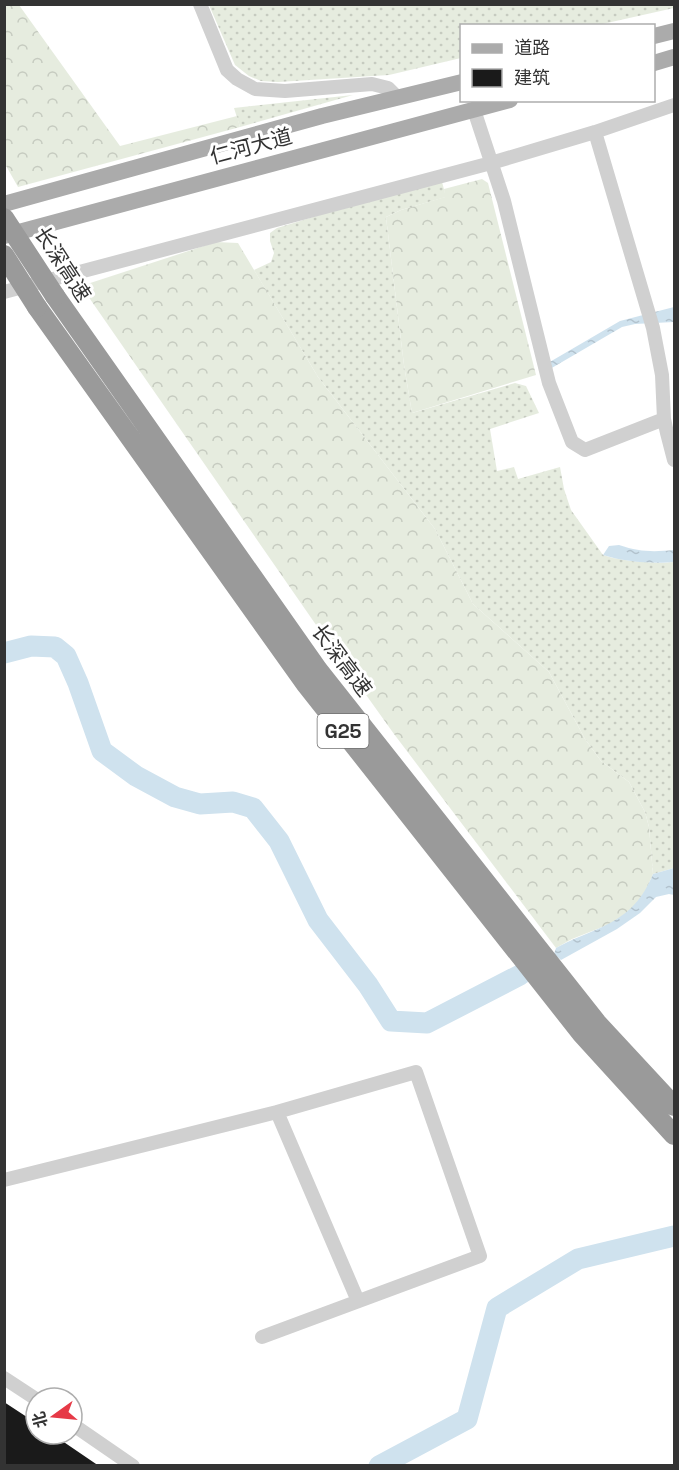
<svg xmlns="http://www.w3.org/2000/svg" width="679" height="1470" viewBox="0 0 679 1470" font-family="'Space Grotesk','Noto Sans SC',sans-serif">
<defs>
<pattern id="grass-dots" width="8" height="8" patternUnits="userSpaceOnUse" patternTransform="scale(1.5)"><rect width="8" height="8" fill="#e6ecdf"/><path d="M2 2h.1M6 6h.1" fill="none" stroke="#c6cbc0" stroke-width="1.8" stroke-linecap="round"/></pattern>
<pattern id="forest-crowns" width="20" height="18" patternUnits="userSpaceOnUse" patternTransform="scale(1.5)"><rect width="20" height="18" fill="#e6ecdf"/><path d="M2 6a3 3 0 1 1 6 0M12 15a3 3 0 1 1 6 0" fill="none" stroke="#c6cbc0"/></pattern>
<pattern id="water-ripples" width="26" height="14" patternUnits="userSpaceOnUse" patternTransform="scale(1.5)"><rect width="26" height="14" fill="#cfe2ee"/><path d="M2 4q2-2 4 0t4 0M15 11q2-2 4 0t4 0" fill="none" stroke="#b2c2cd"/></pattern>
</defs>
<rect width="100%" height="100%" fill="#fff"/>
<path fill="url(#grass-dots)" d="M674 4V8L598 25 462 26 461 58 389 75 278 82 261 81 249 76 235 65 209 5Z
M353 95 240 127 234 108Z
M441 178 446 197 401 210 386 217 404 365 412 413 515 383 526 386 539 413 490 429 497 471 514 467 518 479 560 467 564 489 571 510 603 555 613 558 631 561 660 563 674 562V868L653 874 649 827 645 812 629 782 601 761 585 739 549 672 473 604 435 529 318 377 254 270 271 262 274 253 270 241V233L277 228Z"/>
<path fill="url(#forest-crowns)" d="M4 5H19L120 146 237 116 240 127 18 187 5 164Z
M482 179 488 183 536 375 412 413 404 365 386 217 401 210 445 197 444 189Z
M216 242 238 243 318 377 435 529 473 604 549 672 585 739 601 761 629 782 645 812 649 827 653 874 646 890 635 906 615 922 572 939 556 948 394 734 314 622 81 286Z"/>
<path fill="url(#water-ripples)" d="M674 307V322L635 324 622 327 550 369 548 363 620 321Z
M619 545C640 552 653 552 674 550V562C653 564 624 562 603 555L609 546Z
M674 868V895L669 894 656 897 640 913 617 929 561 960 554 954 556 948C599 925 632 925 653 874Z"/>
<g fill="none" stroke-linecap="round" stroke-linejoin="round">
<path stroke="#cfe2ee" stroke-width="21" d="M4 653 31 646 55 647 66 656 78 683 102 751 136 776 175 797 200 804 233 802 253 808 279 841 318 920 368 985 391 1021 427 1023 520 975
M379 1466 467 1419 497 1308 578 1259 674 1236"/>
</g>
<path fill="#1a1a1a" d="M4 1402 36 1423V1434H52L99 1466H4Z"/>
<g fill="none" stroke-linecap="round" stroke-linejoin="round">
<path stroke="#d0d0d0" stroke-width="14" d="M200 4 227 70 237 79 255 89 285 91 372 84 388 88 398 98
M474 110 504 201 549 383 572 442 585 450 664 419
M595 132 653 328 662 375 664 419 667 433 674 460
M4 292 491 163 595 132 674 105
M4 1180 277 1112 358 1301
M262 1337 480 1256 416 1072 277 1112
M4 1378 36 1399
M72 1424 133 1466"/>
<path stroke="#ababab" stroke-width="16" d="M654 36 674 31
M654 63 674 57
M4 204 322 116 462 82
M4 236 510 100"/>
<path stroke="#9a9a9a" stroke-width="20" d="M55 296 318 670 597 1023 674 1106
M37 307 305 683 582 1034 674 1135"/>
<path stroke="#9a9a9a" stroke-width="20" d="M4 218 55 296
M4 255 37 307"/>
</g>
<g text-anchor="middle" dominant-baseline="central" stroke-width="6" stroke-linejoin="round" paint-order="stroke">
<rect fill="#fff" stroke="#707070" stroke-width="1.5" x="317.5" y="714" width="51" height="34" rx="4.5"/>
<g font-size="20" font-weight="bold" fill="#333">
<text x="343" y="731">G25</text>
</g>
<g font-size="21" fill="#333" stroke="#fff">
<text transform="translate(251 146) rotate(-15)">仁河大道</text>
<text transform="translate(63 264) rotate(57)">长深高速</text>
<text transform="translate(342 660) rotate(53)">长深高速</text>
</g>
</g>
<rect width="679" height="1470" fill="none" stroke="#333333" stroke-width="12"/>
<rect x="460" y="24" width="195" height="78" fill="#ffffff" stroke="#adadad" stroke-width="1.5"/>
<rect x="472" y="44" width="30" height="9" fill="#ababab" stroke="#adadad" stroke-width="1.5"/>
<text x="514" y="54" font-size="18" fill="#333333">道路</text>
<rect x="472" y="69" width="30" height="18" fill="#1a1a1a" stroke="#adadad" stroke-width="1.5"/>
<text x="514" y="84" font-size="18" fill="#333333">建筑</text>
<g transform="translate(54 1416) rotate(255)"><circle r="28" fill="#ffffff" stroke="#adadad" stroke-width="1.5"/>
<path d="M0-4.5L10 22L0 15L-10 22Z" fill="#e63946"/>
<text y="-9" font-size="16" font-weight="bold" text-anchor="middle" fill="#333333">北</text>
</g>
</svg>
